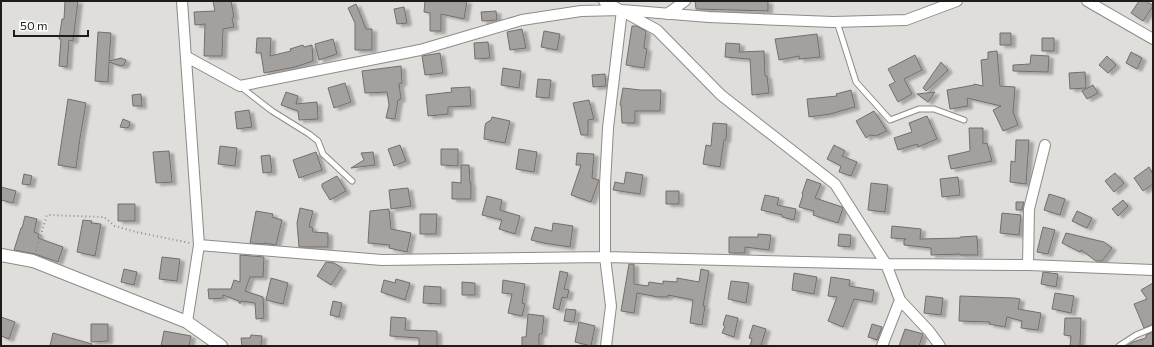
<svg xmlns="http://www.w3.org/2000/svg" width="1154" height="347" viewBox="0 0 1154 347" font-family="Commissioner,sans-serif">
<defs>
<filter id="shadow"><feDropShadow dx="4.5" dy="2.5" stdDeviation="1" flood-color="#0004"/></filter>
</defs>
<rect width="100%" height="100%" fill="#e0dedb"/>
<path fill="#a3a09e" stroke="#726f6e" filter="url(#shadow)" d="M65 1H78L73 41 69 40 67 67 59 66 61 39H59L62 19H64Z
M213 1H231L234 17 232 18 234 27 223 29 222 56H204L205 24 195 25 194 12 215 11Z
M425 1H467L464 19 441 14V31H430V13L424 12Z
M695 1H768V11L696 9Z
M1139 1H1146L1153 6 1143 21 1131 13Z
M356 4 366 29H372V50H355V23L348 8Z
M404 7 407 23 397 24 394 9Z
M496 11 497 20 482 21 481 12Z
M632 26H637L646 31 644 48 647 49 644 68 626 65Z
M522 29 526 48 510 50 507 32Z
M544 31 560 34 557 50 541 47Z
M98 32 111 33 109 61 121 58 126 60 124 65 121 66 109 62 108 82 95 81Z
M1000 33H1011V45H1000Z
M817 34 820 57 799 59V56L779 60 775 39Z
M257 38H271L270 56 291 51 290 49 303 45 304 47 312 45 313 61 295 67 264 73 261 53H256Z
M1042 38H1054V51H1042Z
M333 39 337 54 319 60 315 44Z
M488 42 490 58 475 59 474 43Z
M726 43 740 44 739 52 764 51 765 76H767L769 93 752 95 750 59 725 57Z
M997 51 1000 86 1015 87 1013 112 1018 125 1003 131 993 110 1001 106 967 98 968 106 950 109 947 90 974 85V84L983 86 981 60 988 59V52Z
M1131 52 1142 58 1137 69 1126 63Z
M440 53 443 73 425 75 422 56Z
M915 55 922 70 904 79 912 94 898 102 889 85 895 82 888 69Z
M1031 55 1049 56 1048 72 1013 71V65L1030 64Z
M1107 56 1116 65 1108 73 1099 65Z
M941 62 948 70 926 91 923 88Z
M401 66 402 83 399 84 401 99 398 100 395 119 386 118 389 105 387 92 365 93 362 71Z
M503 68 521 71 519 88 501 85Z
M1085 72 1086 88 1070 89 1069 73Z
M605 74 606 86 593 87 592 75Z
M538 79 551 80 549 98 536 97Z
M345 83 351 102 334 108 328 88Z
M1093 85 1098 93 1087 99 1082 91Z
M470 87 471 106 448 107V114L428 116 426 95 452 92 451 88Z
M623 88 640 90H661L660 111H635V123H622L621 106 620 105Z
M851 90 855 107 830 114 809 117 807 99 837 96 836 94Z
M286 92 298 96 296 104 317 102 318 119 299 120 298 111 281 105Z
M935 92 928 102 917 94Z
M141 94 142 106H133L132 95Z
M68 99 86 103 80 138 76 168 58 165Z
M589 100 594 119 588 120V135H581L573 103Z
M249 110 252 127 237 129 235 112Z
M874 111 887 131 876 136 870 135 866 138 856 121Z
M927 116 937 139 918 147 917 144 898 150 894 138 912 132 909 123Z
M492 117 510 121 505 143 484 139 485 126 486 123 491 120Z
M123 119 130 122 129 127 126 128 120 127Z
M713 123 727 124 726 140H724L720 167 703 164 706 145 711 146Z
M969 128H983V144L987 143 992 161 951 169 948 156 970 151Z
M1016 140H1029L1026 184 1010 182 1011 161 1015 162Z
M400 145 406 161 394 166 388 149Z
M834 145 845 151 842 156 857 162 851 176 839 172 841 166 827 159Z
M220 146 237 148 235 166 218 164Z
M441 149H458V166L441 165Z
M519 149 537 152 534 172 516 169Z
M169 151 172 182 156 183 153 152Z
M316 152 322 170 299 178 293 160Z
M373 152 375 165 351 168 364 160 361 153Z
M577 153 594 154 592 178 599 180 591 202 571 195 581 165H576Z
M270 155 272 172 263 173 261 156Z
M461 165H469L470 183H471V199H452V182L461 183Z
M1149 167 1153 174V184L1143 191 1134 178Z
M626 172 643 175 640 194 613 190 615 182 624 184Z
M1115 173 1124 183 1114 192 1105 181Z
M24 174 32 176 30 185 22 184Z
M337 176 346 191 330 200 322 187V184Z
M958 177 960 195 942 197 940 179Z
M807 179 821 184 815 198 842 207 843 208 838 223 813 215 814 211 799 207 803 195 802 194Z
M871 183 888 185 885 212 868 210Z
M1 187 16 191 13 203 1 200Z
M408 188 411 206 391 209 389 190Z
M666 191H679V204H666Z
M1049 194 1065 199 1060 215 1044 210Z
M765 195 779 198 777 205 796 209 794 220 782 217V215L761 210Z
M487 196 502 200 500 210 520 216 515 234 499 229 502 220 482 215Z
M1123 200 1128 206 1118 216 1112 209Z
M1016 202H1024L1022 210H1016Z
M118 204H135V221H118Z
M300 208 313 211 309 227H312L313 232 328 233V247H299L297 223Z
M389 209 391 229 411 233 407 252 389 248 390 245 368 243 370 211Z
M256 211 273 214 272 217 282 220 276 245 264 243V244L250 243Z
M1077 211 1092 218 1087 228 1072 221Z
M1002 213 1021 215 1019 235 1000 233Z
M420 214H437L436 234H420Z
M25 216 37 219 34 232 39 234 38 238 63 247 58 262 35 254 14 250 21 228H22Z
M83 220 92 221 91 223 101 224 95 256 77 252Z
M553 223 573 226 570 247 544 243 531 240 535 227 552 231Z
M892 226 921 229 920 239 960 238V237L977 236 978 255H960V254L931 255V248L904 245V240L906 239 891 238Z
M1043 227 1055 230 1048 254 1037 252Z
M1066 233 1104 242 1112 248 1102 261H1096L1081 250 1080 252 1062 243Z
M758 234 771 235 769 250 745 247V253H729V237H758Z
M839 234 851 235 850 247 838 246Z
M240 255 264 257 263 277H250L245 291 263 297 264 318 256 319 255 303 241 301V303H239V301L223 295V298L209 299 208 289H231L234 280 240 282Z
M162 257 180 259 177 281 159 279Z
M326 262 334 263 342 268 331 285 317 276Z
M629 264H634V284L648 286 649 282 663 284V281L677 282V278L699 282 701 269 709 271 703 306H705L702 325 690 323 693 300 668 295V297H658L637 293 634 313 621 311Z
M124 269 137 272 134 285 121 282Z
M560 271 568 273 564 289 569 290 567 298 562 297 559 310 553 308Z
M1043 272 1058 274 1056 287 1041 284Z
M794 273 817 277 814 294 792 290Z
M831 277 850 280 849 286 874 290 872 302 854 299 843 327 828 321 837 297 828 296Z
M271 278 288 283 283 304 266 300Z
M396 279 410 283 405 300 381 292 384 280 395 283Z
M503 280 525 284 522 303 525 304 522 316 508 313 512 294 502 293Z
M731 281 749 283 746 303 728 299Z
M462 282 475 283V295H462Z
M1153 283V324L1144 328 1134 304 1147 299 1141 290Z
M424 286 441 287V304L423 303Z
M1055 293 1074 296 1071 313 1052 309Z
M926 296 943 298 941 315 924 313Z
M960 296 1014 298 1020 299 1018 309 1041 313 1038 330 1021 328 1022 321 1007 317 1005 327 989 324 990 322 959 321Z
M333 301 342 303 339 317 330 315Z
M566 309 576 310 574 322 564 321Z
M528 314 544 316 542 334H539V346H522V337H526Z
M726 315 738 318 734 337 722 333 725 326 723 325Z
M1 317 15 322 9 339 1 336Z
M391 317 406 318 405 330 437 331V346H419V338L390 336Z
M1065 318H1081L1080 346H1070L1071 336 1064 335Z
M579 322 595 326 591 346 575 342Z
M91 324H108V341L91 342Z
M872 324 882 327 877 340 868 337Z
M753 325 766 329 761 346H750L752 339 749 338Z
M905 329 923 334 919 346H899Z
M164 331 191 336 189 346H161Z
M1153 332V346H1127L1133 342 1146 338V335Z
M53 333 92 344 91 346H50Z
M251 335 262 336 261 346H242L241 338H250Z"/>
<g fill="none" stroke-linecap="round" stroke-linejoin="round">
<g stroke="#8d8b89" stroke-width="7">
<path id="service" d="M837 22 856 82 890 120 919 109H934L964 120
M241 87 272 111 309 134 318 141 323 154 352 181
M1119 346 1136 335 1153 328"/>
</g>
<g stroke="#8d8b89" stroke-width="12">
<path id="minor" d="M182 1 199 245 187 322
M604 1 657 30 721 95 835 184 886 264 900 300 882 346
M1087 1 1153 39
M667 14 685 1
M187 57 240 86 420 50 522 20 581 11 622 10 709 17 833 22 906 20 957 1
M199 245 382 260 605 257 886 264 1028 265 1153 270
M1028 265 1029 209 1045 145
M900 300 929 331 940 346
M606 346 611 306 605 257V184L608 128 622 10"/>
</g>
<g stroke="#8d8b89" stroke-width="14">
<path id="tertiary" d="M1 255 33 261 187 322 221 346"/>
</g>
<path stroke="#8f8e8c" stroke-width="2" stroke-dasharray="1 3" stroke-linecap="butt" d="M36 251 47 215 104 217 115 226 136 232 190 243"/>
<use href="#service" stroke="#fff" stroke-width="5"/>
<use href="#minor" stroke="#fff" stroke-width="10"/>
<use href="#tertiary" stroke="#fff" stroke-width="12"/>
</g>
<rect width="1154" height="347" fill="none" stroke="#1d1c1b" stroke-width="4"/>
<path d="M14 30v6h74v-6" fill="none" stroke="#1d1c1b" stroke-width="2"/>
<text x="20" y="30" font-size="12" fill="#1d1c1b" stroke="#ffffff" stroke-width="3" paint-order="stroke">50 m</text>
</svg>
